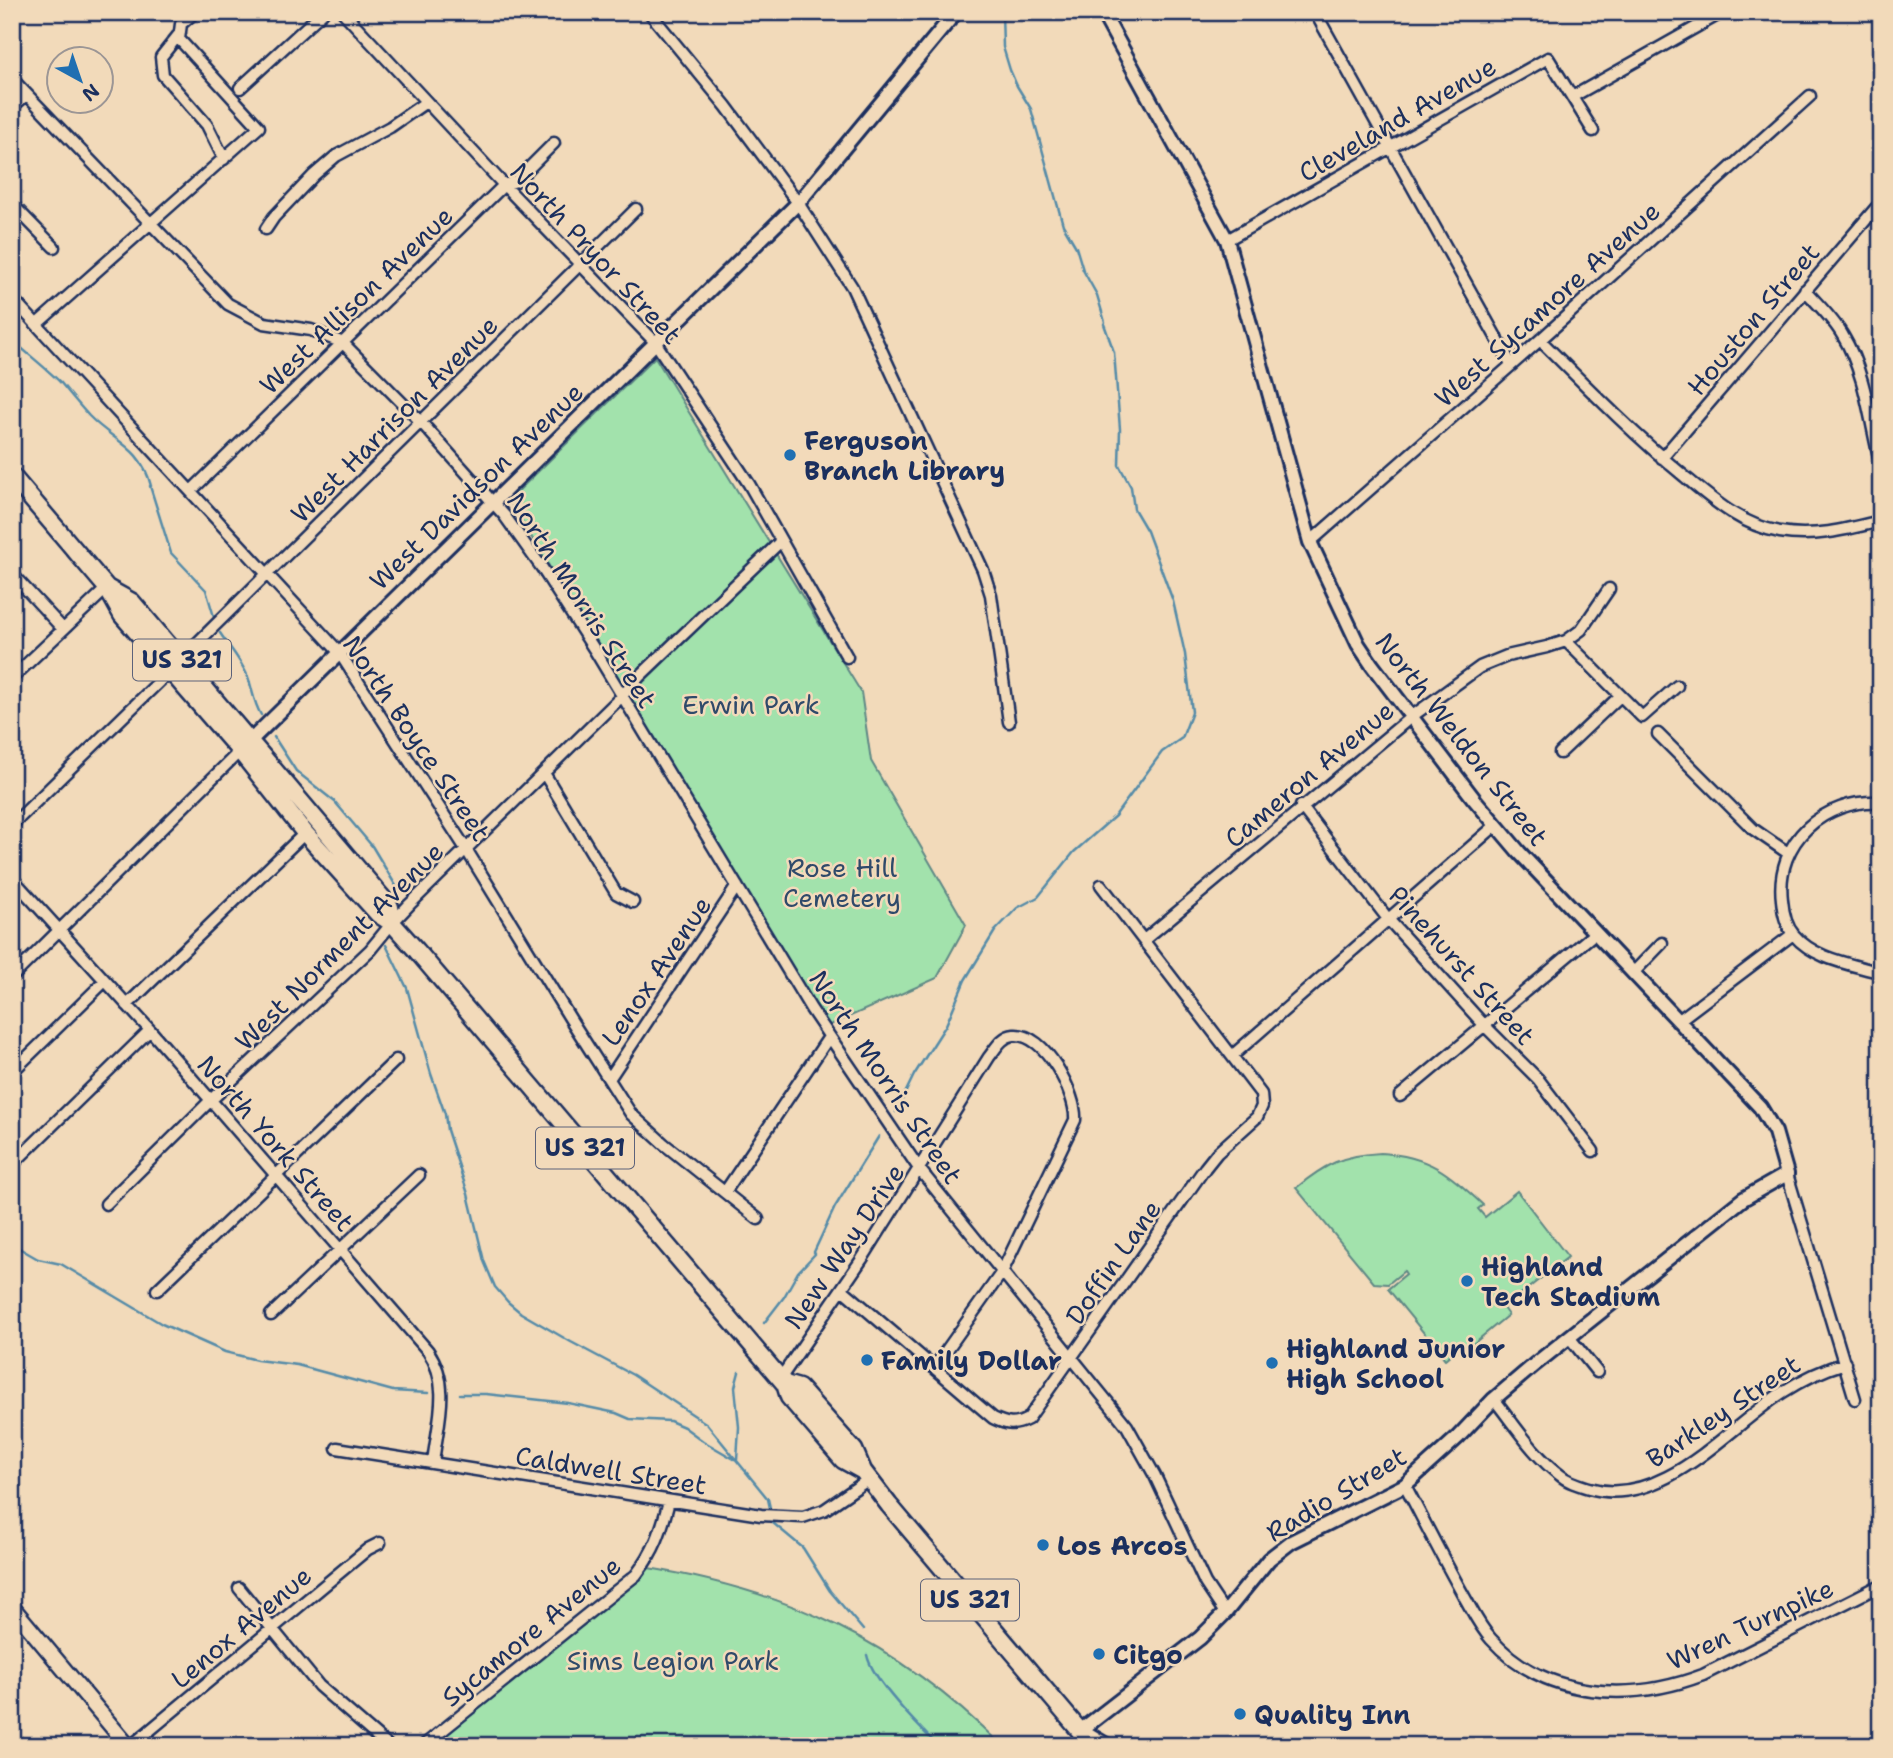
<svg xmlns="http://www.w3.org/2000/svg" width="1893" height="1758" viewBox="0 0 1893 1758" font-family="'Shantell Sans',sans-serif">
<rect width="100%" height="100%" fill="#f2daba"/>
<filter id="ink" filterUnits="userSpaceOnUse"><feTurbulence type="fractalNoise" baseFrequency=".0143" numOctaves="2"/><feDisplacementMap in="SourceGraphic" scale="14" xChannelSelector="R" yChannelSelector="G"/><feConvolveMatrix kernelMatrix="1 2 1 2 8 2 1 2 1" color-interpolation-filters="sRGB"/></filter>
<g filter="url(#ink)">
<path fill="#a2e2ac" stroke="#5e8885" stroke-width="2" d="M655 357 861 692 871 761 966 925 937 978 828 1026 509 500Z
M1381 1153C1429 1156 1449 1173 1483 1205L1478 1209 1485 1217 1517 1191 1568 1257 1503 1308 1508 1315 1462 1353 1458 1348 1445 1359 1388 1289 1406 1274 1404 1271 1388 1284 1374 1283 1296 1188C1325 1164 1343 1155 1381 1153Z
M642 1567C789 1590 896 1641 1002 1746H423Z"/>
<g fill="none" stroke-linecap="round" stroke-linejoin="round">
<path stroke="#558ba8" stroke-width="2.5" d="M12 340C28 354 46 368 61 383 70 394 79 405 89 416 114 442 141 446 151 486H150L171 553 206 590 215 620
M220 633C230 648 241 660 248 677 253 691 253 701 261 715
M274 737 296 771 335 802 372 846 396 886 398 893
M386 945 407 988 431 1074 445 1114 447 1130 468 1194 484 1261 495 1287 508 1302 521 1313 571 1342 633 1375 707 1424 768 1499 770 1508
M896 1112 914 1075 946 1025 965 980 995 931 1017 908 1038 897 1074 852 1115 816 1162 752 1182 738 1192 712 1185 654 1173 601 1147 531 1134 509 1131 487 1119 465 1120 429 1114 352 1104 324 1105 322 1097 295 1083 270 1076 247 1063 225 1031 109 1017 86 1010 70 1003 47 1002 12
M12 1244 38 1259 61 1264 162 1324 225 1352 257 1360 297 1365 393 1391 428 1393
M764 1323 784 1297 798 1272 815 1254 814 1252 835 1207 879 1136
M460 1394H486L568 1403 616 1413 630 1419 670 1421 684 1427 703 1441 734 1459
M737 1460 739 1427 735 1387 739 1372
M773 1523 803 1548 830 1591 863 1630
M867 1655C872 1680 919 1727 938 1746"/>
<g stroke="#1b2f5e" stroke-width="15">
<path id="minor" d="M343 12 504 185 655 342 749 484 847 657
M649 12 726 106 798 203 852 287 983 570 991 595 1009 722
M1315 12 1511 364
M180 33 161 57 163 75 207 125 224 159
M12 79 228 304 264 323 311 330 343 343 421 422 504 515 542 568 594 649 811 1009 920 1170 1127 1426 1155 1476 1205 1583 1225 1613
M240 88 323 12
M1572 97 1723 12
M12 107 26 95
M12 204 54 247
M266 229 274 217 314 175 336 156 390 127 426 102
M1227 240 1548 58 1593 131
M1805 290C1818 305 1833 318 1843 336 1866 374 1870 423 1881 465
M12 298 339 652 466 849 571 1020 631 1114 664 1144 758 1219
M37 324 259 127 179 39 181 24 195 12
M1540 340C1587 387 1633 434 1684 476 1714 501 1741 525 1780 532 1814 538 1848 529 1881 521
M1662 458 1876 208
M191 491 504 185 516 181 554 143
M1310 542 1540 340 1810 96
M12 574 62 628
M1566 641 1642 717 1677 686
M181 659 636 209
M12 678 107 588
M1658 734 1753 829 1788 853
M1560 753 1620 696
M544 773 616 893 633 902
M1881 802C1824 799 1775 841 1782 900 1783 912 1786 926 1794 935 1815 960 1852 964 1881 973
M1301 806 1388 919 1485 1026 1538 1079 1593 1151
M12 825 169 672
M12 878 150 1030 428 1351C452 1386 437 1424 433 1463
M1144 940 1411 717 1480 667 1507 656 1547 647 1566 641 1581 630 1609 589
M1633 973 1662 943
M12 977 240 751
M127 1005 305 833
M1678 1021 1793 934
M1232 1056 1496 825
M12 1072 105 981
M609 1079 737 886
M1400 1096 1595 933
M12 1155 17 1160 150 1030
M1787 1174 1855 1399
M725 1192 829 1037
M106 1204 211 1100 370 950 392 923 410 904 621 697 640 676 781 541
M842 1289 993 1418C1007 1425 1015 1426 1028 1419L1205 1168 1217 1153 1257 1117 1262 1106 1261 1094 1101 885
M157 1290 396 1060
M271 1315 419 1175
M1569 1337 1597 1372
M780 1379 862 1259 989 1057C996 1048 1002 1036 1014 1035 1045 1032 1077 1095 1075 1120L1002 1272 934 1368
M1494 1399C1514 1424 1534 1456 1560 1475 1568 1482 1579 1485 1589 1488 1663 1509 1726 1429 1783 1392 1803 1379 1822 1370 1845 1363
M337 1448 761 1515 803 1517 824 1510 869 1479
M1405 1485C1425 1523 1444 1561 1465 1598 1473 1612 1480 1627 1491 1639 1546 1700 1632 1702 1703 1675L1881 1585
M239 1588 319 1686 388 1746
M131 1746 368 1549 380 1543
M423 1746 636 1575C655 1550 661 1532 669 1501"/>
</g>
<g stroke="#1b2f5e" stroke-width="18">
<path id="tertiary" d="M246 745 798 203 956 12
M1080 1731 1200 1638 1225 1613 1269 1559 1291 1542 1405 1485 1458 1437 1494 1399 1534 1365 1743 1199 1787 1174 1775 1132 1760 1107 1519 852 1474 799 1372 665 1358 644 1310 542 1227 240 1102 12"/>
</g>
<g stroke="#1b2f5e" stroke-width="19">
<path id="secondary" d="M12 1607 128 1746"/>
</g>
<g stroke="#1b2f5e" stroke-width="21">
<path id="primary" d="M12 476 107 588 122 615 240 751 305 833 378 914 392 923 417 951 785 1384 789 1397 843 1460 863 1471
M107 588 132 602 390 907 392 923
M785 1384 799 1388 854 1450 863 1471 889 1505 1080 1731 1086 1746
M1080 1731 1105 1746"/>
</g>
<use href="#minor" stroke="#f2daba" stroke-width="10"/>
<use href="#tertiary" stroke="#f2daba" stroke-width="12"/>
<use href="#secondary" stroke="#f2daba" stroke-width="14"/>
<use href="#primary" stroke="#f2daba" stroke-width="16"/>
</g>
</g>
<g fill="#1f6fb2" stroke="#f2daba" stroke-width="2.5">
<circle cx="790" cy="455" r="7"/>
<circle cx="1467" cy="1281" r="7"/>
<circle cx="867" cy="1360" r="7"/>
<circle cx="1272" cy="1363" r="7"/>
<circle cx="1043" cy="1545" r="7"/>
<circle cx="1099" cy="1654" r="7"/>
<circle cx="1240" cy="1714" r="7"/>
</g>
<g text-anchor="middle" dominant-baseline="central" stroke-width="5" stroke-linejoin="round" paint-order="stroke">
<g fill="#f2daba" stroke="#5c627a" stroke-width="2">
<rect x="133" y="639.5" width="98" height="41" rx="5"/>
<rect x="536" y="1127.5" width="98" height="41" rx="5"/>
<rect x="921" y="1579.5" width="98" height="41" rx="5"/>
</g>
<g font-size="24" font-weight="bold" fill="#1b2f5e">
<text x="182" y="660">US 321</text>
<text x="585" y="1148">US 321</text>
<text x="970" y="1600">US 321</text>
</g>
<g font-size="26" fill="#1b2f5e" stroke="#f2daba">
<text transform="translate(1397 119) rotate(-30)">Cleveland Avenue</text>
<text transform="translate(596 253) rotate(47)">North Pryor Street</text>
<text transform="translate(356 300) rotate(-44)">West Allison Avenue</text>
<text transform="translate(1547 304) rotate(-42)">West Sycamore Avenue</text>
<text transform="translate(1753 319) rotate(-50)">Houston Street</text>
<text transform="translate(394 419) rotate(-45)">West Harrison Avenue</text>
<text transform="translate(476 486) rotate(-44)">West Davidson Avenue</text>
<text transform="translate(582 600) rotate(57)">North Morris Street</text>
<text transform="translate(417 738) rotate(56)">North Boyce Street</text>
<text transform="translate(1462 739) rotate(52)">North Weldon Street</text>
<text transform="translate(1309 774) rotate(-40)">Cameron Avenue</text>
<text transform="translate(339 946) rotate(-45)">West Norment Avenue</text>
<text transform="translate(1462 965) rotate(48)">Pinehurst Street</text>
<text transform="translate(656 971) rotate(-56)">Lenox Avenue</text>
<text transform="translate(886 1077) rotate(56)">North Morris Street</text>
<text transform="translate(276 1143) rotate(49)">North York Street</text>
<text transform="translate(844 1246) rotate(-56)">New Way Drive</text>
<text transform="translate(1113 1262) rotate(-55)">Doffin Lane</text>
<text transform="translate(1723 1411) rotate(-34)">Barkley Street</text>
<text transform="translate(611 1470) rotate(9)">Caldwell Street</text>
<text transform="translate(1336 1494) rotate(-31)">Radio Street</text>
<text transform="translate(1750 1624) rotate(-25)">Wren Turnpike</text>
<text transform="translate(241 1627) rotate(-40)">Lenox Avenue</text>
<text transform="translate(531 1631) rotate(-39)">Sycamore Avenue</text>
</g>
<g font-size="26" font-weight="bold" fill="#1b2f5e" stroke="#f2daba" text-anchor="start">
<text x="804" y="440">Ferguson<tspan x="804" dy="30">Branch Library</tspan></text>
<text x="1481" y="1266">Highland<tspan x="1481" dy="30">Tech Stadium</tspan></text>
<text x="1286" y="1348">Highland Junior<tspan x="1286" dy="30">High School</tspan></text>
<text x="881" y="1360">Family Dollar</text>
<text x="1057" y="1545">Los Arcos</text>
<text x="1113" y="1654">Citgo</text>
<text x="1254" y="1714">Quality Inn</text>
</g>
<g font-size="26" fill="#2f4a6a" stroke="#f2daba">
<text x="751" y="704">Erwin Park</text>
<text x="842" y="867">Rose Hill<tspan x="842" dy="30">Cemetery</tspan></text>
<text x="673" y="1660">Sims Legion Park</text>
</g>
</g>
<rect width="1893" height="1758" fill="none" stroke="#f2daba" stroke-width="42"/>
<rect x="21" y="21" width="1851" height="1716" fill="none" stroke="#1b2f5e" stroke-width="2.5" filter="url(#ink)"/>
<g transform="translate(80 80) rotate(140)"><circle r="33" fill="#f2daba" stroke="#9c9695" stroke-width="2"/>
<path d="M0-5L12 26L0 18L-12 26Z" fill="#1f6fb2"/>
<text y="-10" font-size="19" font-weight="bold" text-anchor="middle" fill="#1b2f5e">N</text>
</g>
</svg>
